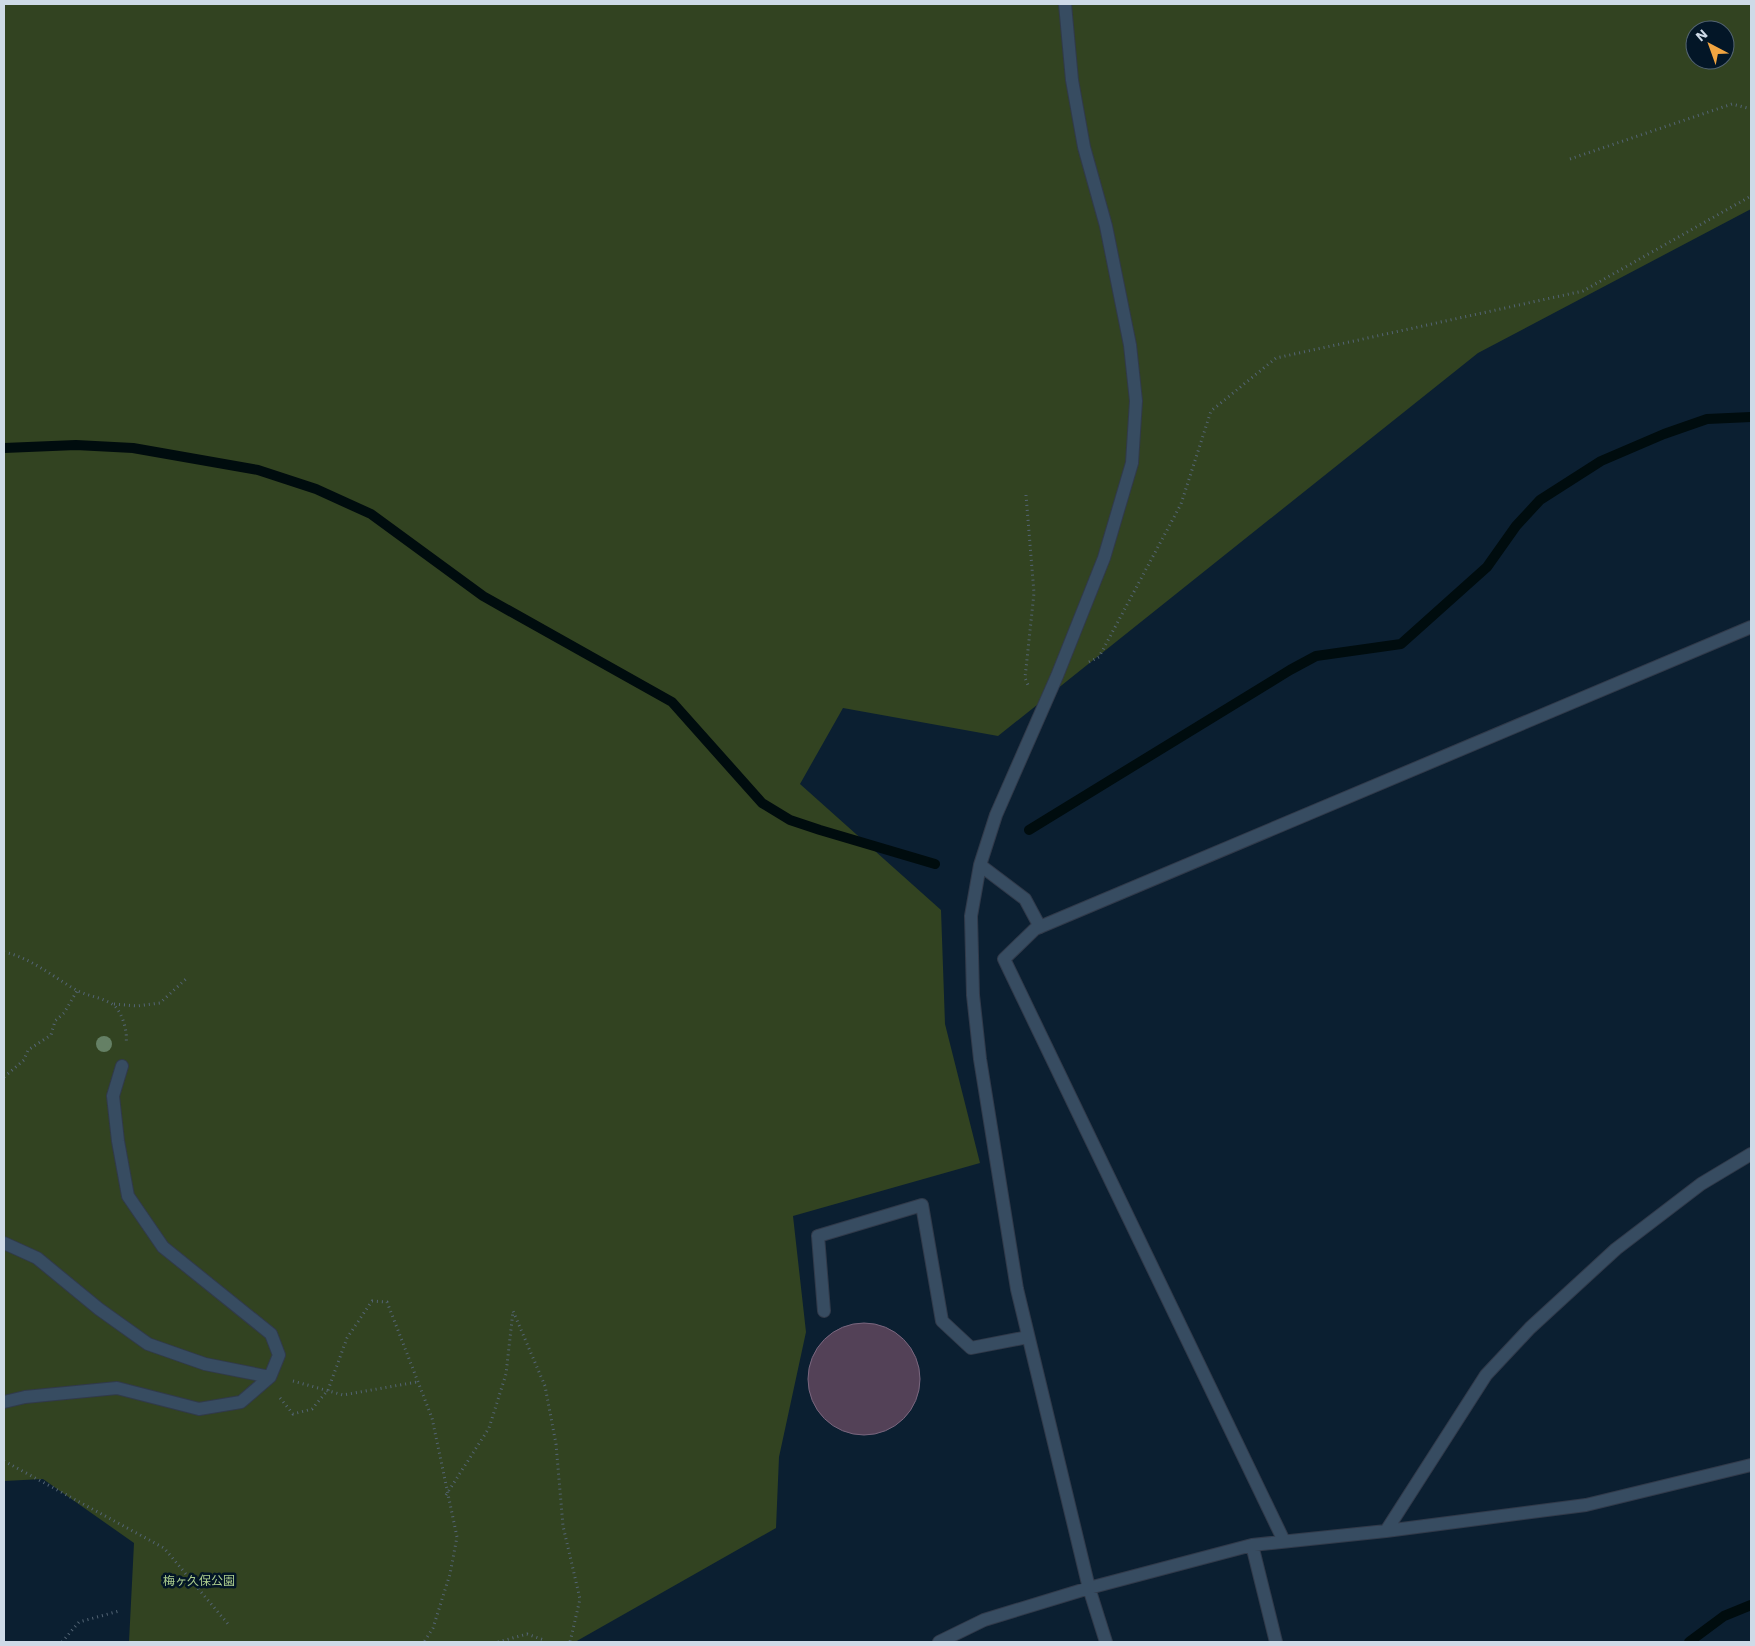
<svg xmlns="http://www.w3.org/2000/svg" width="1755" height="1646" viewBox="0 0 1755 1646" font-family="'Work Sans','Noto Sans JP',sans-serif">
<rect width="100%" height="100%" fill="#0b1f31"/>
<path fill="#324321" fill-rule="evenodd" d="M4 4H1751V209L1478 353 998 736 843 708 800 784 941 910 945 1024 980 1163 793 1216 806 1332 779 1457 776 1528 575 1642H129L134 1543 43 1479 4 1481ZM1695 30H1725V60H1695Z"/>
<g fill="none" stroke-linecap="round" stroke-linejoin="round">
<path stroke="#000c0e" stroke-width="10" d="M4 448 76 445 133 448 258 470 316 489 371 514 483 596 672 702 762 803 790 820 820 830 935 864
M1029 830 1290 670 1316 656 1401 644 1487 567 1516 526 1540 500 1601 461 1664 434 1707 419 1751 417
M1689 1642 1724 1616 1751 1605"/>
</g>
<path fill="#534157" stroke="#79667e" d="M808 1379a56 56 0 1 1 112 0a56 56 0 1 1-112 0Z"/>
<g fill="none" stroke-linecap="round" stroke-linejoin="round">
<g stroke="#313a4a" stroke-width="14">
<path id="minor" d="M1065 4 1072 80 1084 147 1106 226 1130 345 1136 401 1132 463 1104 558 1057 676 996 815 980 865 971 916 973 995 980 1059 1017 1289 1089 1588 1106 1642
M980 865 1025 899 1040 927
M4 1243 37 1258 99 1309 148 1344 205 1364 270 1377
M824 1311 818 1236 922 1205 942 1321 971 1348 1028 1337
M4 1402 25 1397 117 1388 199 1409 241 1402 270 1377 279 1355 271 1334 163 1247 128 1196 118 1141 113 1096 122 1066
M1386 1531 1486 1375 1530 1328 1616 1249 1701 1184 1751 1154
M1284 1541 1004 959 1035 929 1751 627
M1252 1545 1276 1642
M939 1642 984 1620 1089 1588 1252 1545 1386 1531 1586 1505 1751 1465"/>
</g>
<path stroke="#546575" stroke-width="3" stroke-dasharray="1 4" stroke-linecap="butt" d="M1570 159 1732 104 1751 109
M1026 495 1034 593 1025 678 1028 685
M1089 662 1099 657 1181 504 1211 411 1276 358 1583 291 1751 196
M4 952C31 958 52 976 76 990 87 996 101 997 112 1004 122 1010 128 1032 126 1043
M114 1004 137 1006 160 1003 188 977
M4 1077 24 1060 28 1050 51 1035 55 1021 64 1013 77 991
M293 1381 343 1395 417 1382
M280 1398 293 1414 312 1409 328 1390 347 1338 372 1301 387 1302 432 1418 457 1537 450 1574 433 1628 424 1642
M4 1461 164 1548 228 1624
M446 1495 489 1428 506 1374 513 1311 545 1386 556 1444 563 1526 580 1599 570 1642
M62 1642 79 1622 119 1611
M498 1642 527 1634 544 1640 545 1642"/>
<use href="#minor" stroke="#374c61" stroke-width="12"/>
</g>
<circle fill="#658065" cx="104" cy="1044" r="8"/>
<g text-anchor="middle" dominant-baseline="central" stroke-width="5" stroke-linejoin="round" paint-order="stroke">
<g font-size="12" fill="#aecf8f" stroke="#031627">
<text x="199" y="1581">梅ヶ久保公園</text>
</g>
</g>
<rect width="1755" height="1646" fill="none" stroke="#cedae7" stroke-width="10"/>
<g transform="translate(1710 45) rotate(319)"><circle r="24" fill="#031627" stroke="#546474"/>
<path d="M0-4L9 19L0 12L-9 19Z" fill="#f2a541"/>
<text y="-8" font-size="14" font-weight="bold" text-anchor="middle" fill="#cedae7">N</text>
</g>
</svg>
